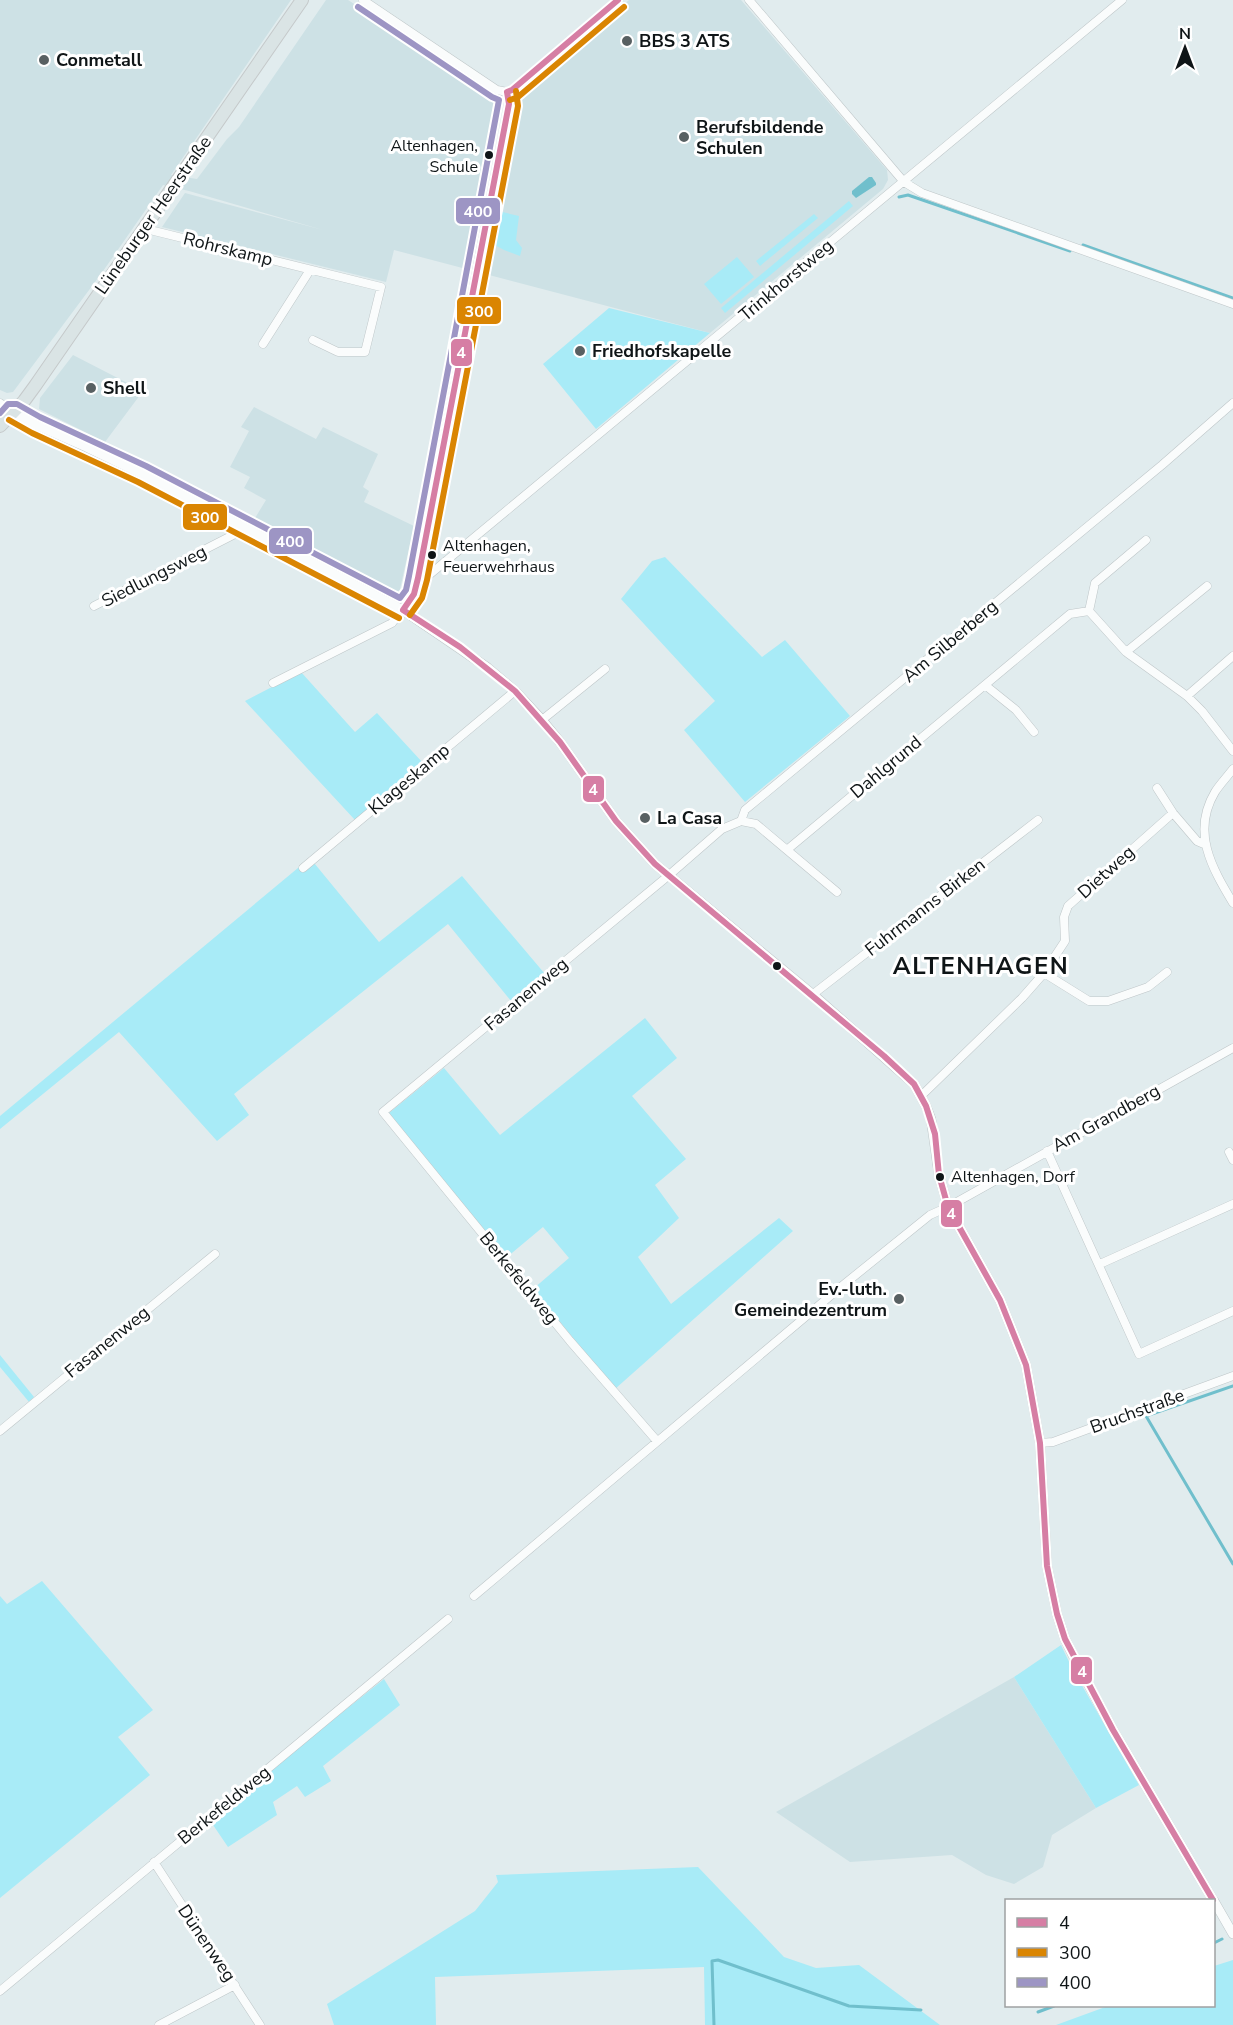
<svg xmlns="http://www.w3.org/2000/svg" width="1233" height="2025" viewBox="0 0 1233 2025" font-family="'Nunito Sans',sans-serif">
<rect width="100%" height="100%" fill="#e1ecee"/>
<path fill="#cde1e5" d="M0 0H291L171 175 197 179 227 139 239 127 326 0H348L501 99 481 216 476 239 489 244 516 104 530 83 629 0H741L887 170 888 180 883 189 710 333 394 250 386 282 162 227 185 193 323 230 189 191 163 185 101 274 13 392 7 393 0 390Z
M73 355 143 391 105 442 39 409 40 398Z
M254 407 316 439 323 427 378 454 363 487 369 491 364 502 414 526 398 598 252 523 266 500 244 488 250 477 230 467 249 431 241 427Z
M1014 1677 1096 1808 1052 1835 1043 1867 1014 1884 986 1875 952 1855 850 1862 776 1812Z"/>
<path fill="#a8ebf7" d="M849 201 853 206 725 313 721 308Z
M498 211 519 216 516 240 522 248 520 256 504 250 491 243Z
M814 214 818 218 760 266 756 261Z
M737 257 754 277 721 304 704 284Z
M609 308 710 333 596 429 543 364Z
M665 557 762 657 785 640 850 716 745 802 684 730 715 701 621 599 652 561Z
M301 672 355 732 377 713 423 763 355 820 245 701Z
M310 858 379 942 462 876 545 974 511 1001 448 924 234 1094 249 1115 217 1141 119 1032 0 1129V1116Z
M645 1018 677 1058 632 1096 686 1159 655 1185 679 1218 638 1257 671 1304 779 1218 793 1231 615 1389 533 1289 569 1258 543 1227 506 1258 389 1113 444 1068 500 1135Z
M0 1355 34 1397 29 1402 0 1367Z
M42 1581 153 1710 118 1737 150 1775 0 1898V1596L7 1604Z
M1061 1645 1072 1668 1139 1785 1096 1808 1014 1677Z
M384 1679 400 1705 323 1766 331 1781 305 1797 297 1786 273 1802 277 1815 228 1847 209 1819Z
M698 1867 784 1957 816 1968 859 1965 940 2025H705L704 1967 435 1977 436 2025H334L327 2004 475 1911 498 1882 496 1875Z
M1233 1960V2025H1056L1108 2006H1214V1966Z"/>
<path fill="#70bfcc" d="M869 177H872L876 183V185L856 198 852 194V191Z"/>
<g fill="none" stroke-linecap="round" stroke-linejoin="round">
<path stroke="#70bfcc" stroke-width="3" d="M899 197 908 195 1070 251
M1083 245 1233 298
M1233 1386 1146 1416 1233 1564
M1214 1943 1222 1939
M1038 2012 1054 2006
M714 2025 712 1961 718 1960 849 2006 921 2010"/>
<g stroke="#bec6c8" stroke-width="9">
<path id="minor" d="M363 0 497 90 507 92
M749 0 904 182 922 193 1233 304
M507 92 512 90 618 0
M145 227 154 231 381 287 365 352H338L313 340
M263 344 310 270
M0 403 13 412
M418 578 429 575 1122 0
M94 606 237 533 242 525
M1089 611 1126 652 1187 696 1202 711 1233 751
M1089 611 1095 583 1146 540
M1126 652 1207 586
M273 683 392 623 414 594 509 104 507 92
M985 685 1016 710 1034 732
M1187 696 1233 656
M542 720 605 669
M1233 769C1227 777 1220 784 1215 792 1191 832 1212 868 1233 903
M1157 788 1173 813
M741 821 756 824 837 892
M788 849 1070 614 1089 611
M303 868 515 691
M1044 973 1089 1001H1108L1148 987 1167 972
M812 995 1038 820
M921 1096 1022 998 1044 973 1065 941 1064 917 1068 906 1173 813 1197 841 1204 844
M1047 1151 1139 1354 1233 1311
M1229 1152 1233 1160
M1100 1264 1233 1204
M0 1431 215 1254
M657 1441 570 1341 383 1112 668 876 722 829 741 821 745 810 1162 465 1233 403
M1040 1443 1053 1442 1233 1376
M474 1596 842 1286 930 1215 948 1207 1233 1048
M154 1862 260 2025
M0 1991 448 1619
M159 2025 235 1985"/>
</g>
<g stroke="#bec6c8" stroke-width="10">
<path id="tertiary" d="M13 412 36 425 86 447 142 474 403 610 488 668 515 691 542 720 560 742 616 821 655 864 817 998 914 1084 926 1106 931 1119 939 1175 948 1207 1000 1300 1026 1365 1040 1443 1047 1566 1057 1614 1065 1639 1077 1663 1113 1730 1213 1900
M1214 1901 1233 1934"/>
</g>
<g stroke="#c5c9ca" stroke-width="14">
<path id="primary" d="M0 426 24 401 35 386 302 0"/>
</g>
<use href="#minor" stroke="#fafcfc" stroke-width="8"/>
<use href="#tertiary" stroke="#fafcfc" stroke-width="9"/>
<use href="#primary" stroke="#dae4e5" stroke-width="12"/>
<g stroke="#fff" stroke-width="10">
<path id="bus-1" d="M507 92 512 90 618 0
M403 610 460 647 515 691 560 742 616 821 655 864 884 1056 914 1084 926 1106 935 1134 939 1175 948 1207 1000 1300 1026 1365 1040 1443 1047 1566 1057 1614 1065 1639 1113 1730 1213 1900
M403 610 414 594 418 578 509 104 507 92"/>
</g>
<g stroke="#fff" stroke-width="10">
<path id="bus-2" d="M510 100 518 97 624 7
M9 420 32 433 138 482 399 618
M410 615 422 598 427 580 518 106 516 91"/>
</g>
<g stroke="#fff" stroke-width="10">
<path id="bus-3" d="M0 413 8 404H17L40 417 146 466 400 598 406 590 409 576 499 100 492 97 358 7"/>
</g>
<use href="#bus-1" stroke="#d67ea4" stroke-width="6"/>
<use href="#bus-2" stroke="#da8502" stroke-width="6"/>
<use href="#bus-3" stroke="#9d95c4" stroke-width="6"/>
</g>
<g fill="#586062" stroke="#fff" stroke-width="2">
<circle cx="627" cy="41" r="6"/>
<circle cx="44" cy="60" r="6"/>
<circle cx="684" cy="137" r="6"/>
<circle cx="580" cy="351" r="6"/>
<circle cx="91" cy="388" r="6"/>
<circle cx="645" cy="818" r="6"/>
<circle cx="899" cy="1299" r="6"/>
</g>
<g fill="#0f1517" stroke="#fff" stroke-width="2">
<circle cx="489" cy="155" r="5"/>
<circle cx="432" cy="555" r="5"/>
<circle cx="777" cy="966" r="5"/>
<circle cx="940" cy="1177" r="5"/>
</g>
<g text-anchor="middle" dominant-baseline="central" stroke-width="6" stroke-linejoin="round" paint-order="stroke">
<g font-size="16" fill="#0f1517" stroke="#fff" text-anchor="start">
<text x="478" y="146" text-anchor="end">Altenhagen,<tspan x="478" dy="21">Schule</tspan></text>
<text x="443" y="546">Altenhagen,<tspan x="443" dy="21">Feuerwehrhaus</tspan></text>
<text x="951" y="1177">Altenhagen, Dorf</text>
</g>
<g font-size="18" font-weight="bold" fill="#0f1517" stroke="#fff" text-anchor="start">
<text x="639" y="41">BBS 3 ATS</text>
<text x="56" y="60">Conmetall</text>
<text x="696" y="127">Berufsbildende<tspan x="696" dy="21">Schulen</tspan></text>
<text x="592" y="351">Friedhofskapelle</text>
<text x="103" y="388">Shell</text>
<text x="657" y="818">La Casa</text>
<text x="887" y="1289" text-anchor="end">Ev.-luth.<tspan x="887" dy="21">Gemeindezentrum</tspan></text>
</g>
<g font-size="18" fill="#0f1517" stroke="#fff">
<text transform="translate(153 215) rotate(-55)">Lüneburger Heerstraße</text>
<text transform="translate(228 249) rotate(14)">Rohrskamp</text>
<text transform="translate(786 280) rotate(-40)">Trinkhorstweg</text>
<text transform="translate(154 576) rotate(-27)">Siedlungsweg</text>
<text transform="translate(950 641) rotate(-40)">Am Silberberg</text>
<text transform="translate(886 767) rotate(-40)">Dahlgrund</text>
<text transform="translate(409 779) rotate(-40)">Klageskamp</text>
<text transform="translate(1106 872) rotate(-42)">Dietweg</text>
<text transform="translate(925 907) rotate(-38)">Fuhrmanns Birken</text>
<text transform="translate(526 994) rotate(-40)">Fasanenweg</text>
<text transform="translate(1106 1118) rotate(-29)">Am Grandberg</text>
<text transform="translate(519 1278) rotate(51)">Berkefeldweg</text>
<text transform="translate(107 1342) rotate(-39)">Fasanenweg</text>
<text transform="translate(1137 1411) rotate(-20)">Bruchstraße</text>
<text transform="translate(224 1805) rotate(-39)">Berkefeldweg</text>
<text transform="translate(207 1943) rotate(56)">Dünenweg</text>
</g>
<g font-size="24" font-weight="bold" letter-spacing="1.5" fill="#0f1517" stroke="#fff">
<text x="981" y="966">ALTENHAGEN</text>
</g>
</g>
<g stroke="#fff" stroke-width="2">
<rect x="455" y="197" width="46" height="28" rx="6" fill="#9d95c4"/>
<rect x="456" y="296" width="46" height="29" rx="6" fill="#da8502"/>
<rect x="450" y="338" width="23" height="29" rx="6" fill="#d67ea4"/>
<rect x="182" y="503" width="46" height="28" rx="6" fill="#da8502"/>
<rect x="268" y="527" width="45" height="28" rx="6" fill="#9d95c4"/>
<rect x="582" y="775" width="23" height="28" rx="6" fill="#d67ea4"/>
<rect x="940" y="1199" width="23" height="29" rx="6" fill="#d67ea4"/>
<rect x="1070" y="1656" width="23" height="29" rx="6" fill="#d67ea4"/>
</g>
<g font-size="16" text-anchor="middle" font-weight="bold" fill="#fff">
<text x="478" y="217">400</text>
<text x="479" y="317">300</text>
<text x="461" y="358">4</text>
<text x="205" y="523">300</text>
<text x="290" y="547">400</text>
<text x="593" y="795">4</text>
<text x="951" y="1219">4</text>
<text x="1082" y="1677">4</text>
</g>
<rect x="1005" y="1899" width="210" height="108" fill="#ffffff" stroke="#9fa1a2" stroke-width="1.5"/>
<rect x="1017" y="1918" width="30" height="9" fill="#d67ea4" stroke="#9fa1a2" stroke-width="1.5"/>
<text x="1059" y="1929" font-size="18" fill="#0f1517">4</text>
<rect x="1017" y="1948" width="30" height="9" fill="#da8502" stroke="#9fa1a2" stroke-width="1.5"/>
<text x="1059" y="1959" font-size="18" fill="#0f1517">300</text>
<rect x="1017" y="1978" width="30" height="9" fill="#9d95c4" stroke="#9fa1a2" stroke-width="1.5"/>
<text x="1059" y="1989" font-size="18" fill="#0f1517">400</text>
<g transform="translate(1185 48)" stroke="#ffffff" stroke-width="4.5" paint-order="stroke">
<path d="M0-4.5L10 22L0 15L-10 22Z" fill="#0f1517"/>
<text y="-9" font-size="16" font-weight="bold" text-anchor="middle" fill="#0f1517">N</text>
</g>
</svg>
